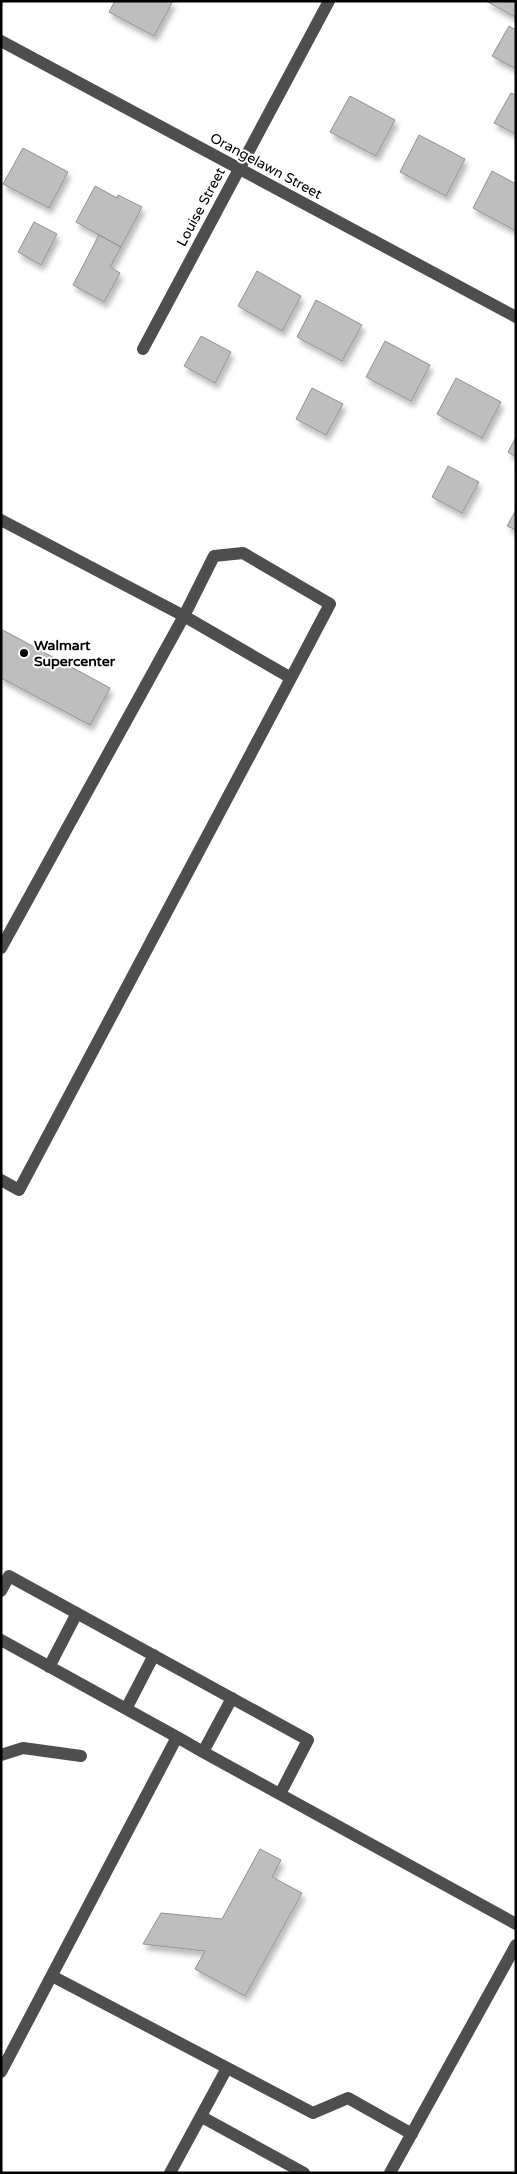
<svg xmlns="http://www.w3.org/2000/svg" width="517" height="2174" viewBox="0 0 517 2174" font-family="'Varela Round',sans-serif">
<defs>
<filter id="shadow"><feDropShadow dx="3" dy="5.5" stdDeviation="2.5" flood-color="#0004"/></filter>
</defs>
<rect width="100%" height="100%" fill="#fff"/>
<path fill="#bebebe" stroke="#929292" filter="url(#shadow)" d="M115 1H173L154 36 109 12Z
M486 1H516V16L515 17Z
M509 26 516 30V69L492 56Z
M511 93 516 95V134L494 123Z
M350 96 395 120 376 156 330 132Z
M419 135 465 159 446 196 400 172Z
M23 148 68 172 49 208 3 184Z
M492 171 516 184V231L473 208Z
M95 186 117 198 118 195 142 207 121 247 76 222Z
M34 222 57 234 41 265 18 252Z
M99 235 121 247 110 267 120 273 104 302 73 285Z
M257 271 301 296 282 331 238 306Z
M316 300 362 325 342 361 297 337Z
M201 336 231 352 215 383 184 366Z
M385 341 430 365 411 401 366 377Z
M456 378 501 402 482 438 437 414Z
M312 388 343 404 326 435 296 419Z
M516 437V457L508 452Z
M448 466 479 482 462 513 432 497Z
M516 510V530L507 526Z
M1 629 110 688 90 725 1 678Z
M260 1849 281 1860 272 1877 302 1893 245 1996 195 1969 205 1951 143 1944 161 1913 222 1919Z"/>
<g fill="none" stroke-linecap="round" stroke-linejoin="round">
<path stroke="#4e4e4e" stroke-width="12" d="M1 41 516 317
M143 349 329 1
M1 520 184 616 1 948
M1 1180 19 1190 291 678 184 616 214 556 243 553 330 604 291 678
M1 1591 9 1576 308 1740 280 1794
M1 1640 177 1737 1 2072
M49 1667 77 1613
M126 1709 154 1655
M177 1737 203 1752 232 1698
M203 1752 516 1924
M1 1755 23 1748 81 1756
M52 1976 313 2113 348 2098 412 2134
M202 2117 304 2173
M170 2173 227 2068
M390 2173 516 1945"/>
</g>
<circle fill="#000" stroke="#fff" stroke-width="2" cx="24" cy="653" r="5"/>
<g text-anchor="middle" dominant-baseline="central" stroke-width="4" stroke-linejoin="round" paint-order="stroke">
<g font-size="14" fill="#000" stroke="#fff">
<text transform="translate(266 166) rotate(28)">Orangelawn Street</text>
<text transform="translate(201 207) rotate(-62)">Louise Street</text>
</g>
<g font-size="14" font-weight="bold" fill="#000" stroke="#fff" text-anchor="start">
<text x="34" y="645">Walmart<tspan x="34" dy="16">Supercenter</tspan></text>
</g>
</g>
<rect width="517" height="2174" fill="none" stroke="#000000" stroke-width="5"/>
</svg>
